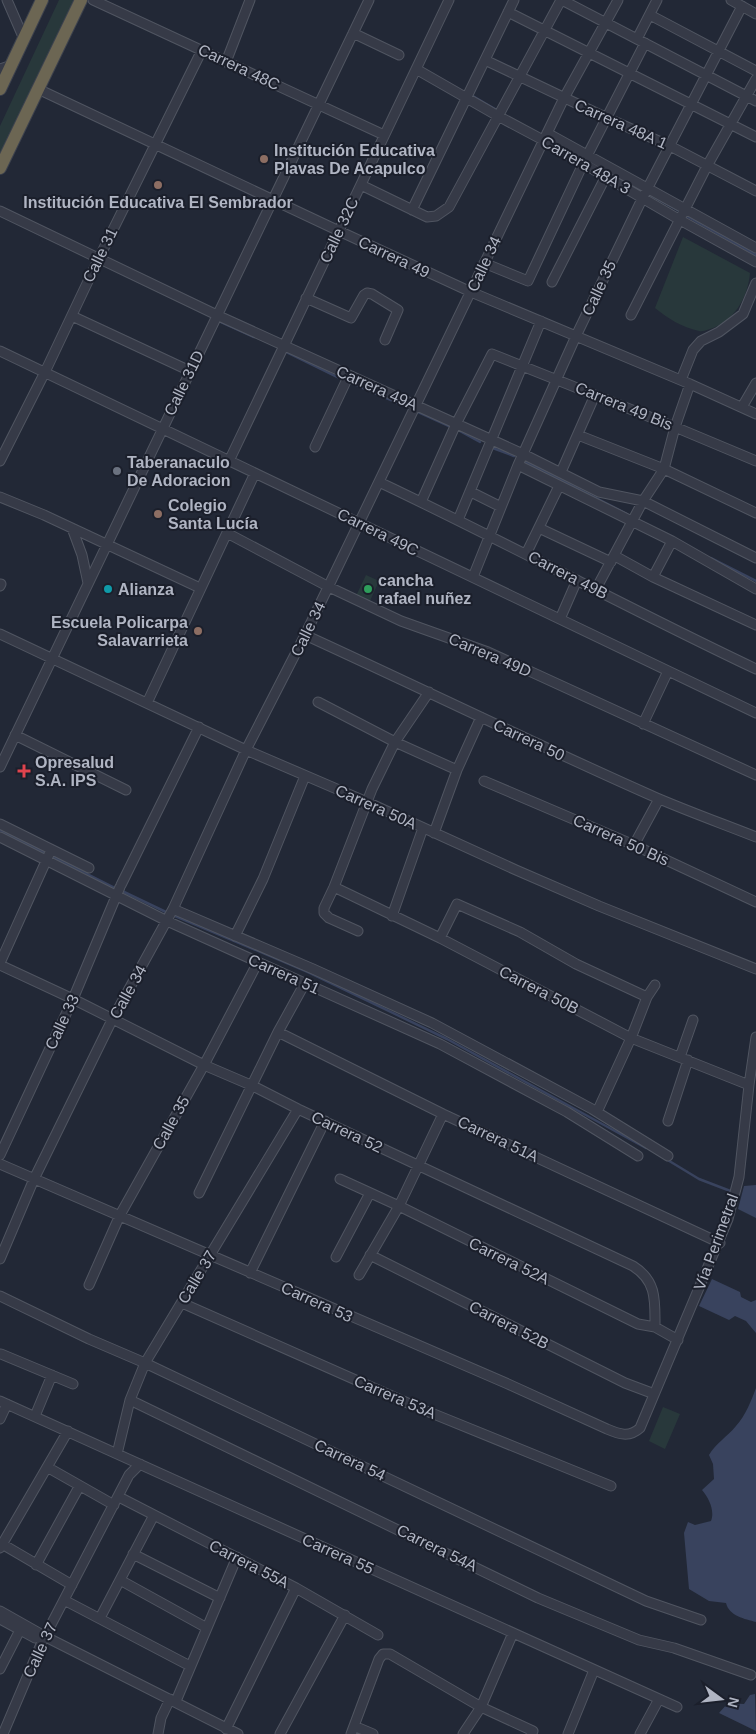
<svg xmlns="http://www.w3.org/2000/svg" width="756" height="1734" viewBox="0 0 756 1734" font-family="Arial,sans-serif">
<rect width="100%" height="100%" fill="#222836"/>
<path fill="#28383b" d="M59 0H76L0 154V126Z
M683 237 750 273C748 297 734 322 710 329 706 330 703 332 699 331 681 327 669 319 655 308Z
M366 575 379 581 369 603 356 596Z
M663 1407 680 1414 665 1449 649 1441Z"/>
<path fill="#39435e" d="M756 1185V1218L738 1209 744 1186Z
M712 1279 740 1292 741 1297 751 1302 756 1300V1333L746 1321 735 1316 729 1320 699 1306Z
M756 1388V1622C745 1619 729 1616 726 1603L709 1601 689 1589 684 1533 688 1522 695 1525 711 1521C715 1511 709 1498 702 1490L714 1479 713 1464 709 1455C716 1443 727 1437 736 1426 746 1415 751 1401 756 1388Z
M755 1694 756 1731 719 1713 728 1703 744 1704 750 1695Z"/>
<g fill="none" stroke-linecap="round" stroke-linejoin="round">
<path stroke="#39435e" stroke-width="2.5" d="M471 95 495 109
M609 172 681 212
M685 215 756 255
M221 322 254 337
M284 351 339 378
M349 382 405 406
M416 411 449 426
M458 430 480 442
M490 447 514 456
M524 461 627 514
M711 558 756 581
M0 830 117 889
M122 891 168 913 308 972 447 1039 646 1148
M666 1159 699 1179 733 1192"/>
<g stroke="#505561" stroke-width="11">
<path id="minor" d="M7 0 24 39
M93 0 384 135
M562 0 756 101
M731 0 756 14
M508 12 756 137
M650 15 756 71
M353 33 399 55
M637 39 657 0
M485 60 607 118 670 146 756 191
M226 62 250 0
M0 69 12 65
M416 69 498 116 543 140 680 220 756 262
M38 89 339 231 471 292 690 384 756 414
M547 133 756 248
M588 154 645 43
M361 185 427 217 436 216 449 207 561 0
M412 210 514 0
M0 211 221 317 523 454 599 492 643 501 756 558
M484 263 528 281 583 164
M552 282 606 176
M306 298 351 318 364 295 367 293 372 294 398 310 385 340
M631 315 707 166 756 79
M72 316 190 371
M0 351 756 713
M681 380 693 350 701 341 719 332 743 314 756 283
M742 407 756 383
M578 435 664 469 756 513
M315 447 349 375
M0 461 45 372 99 258 202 50
M229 461 449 0
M518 465 672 541 756 589
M561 472 595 395
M379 482C506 542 629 609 756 669
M471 492 501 507
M0 497 44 515 200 588
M421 502 456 424 492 354 675 427 756 461
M458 520 541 321
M72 528 82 555 88 583
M539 528 611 562
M227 533 329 587 401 621 488 652 756 775
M526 554 559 486
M615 556 653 577 756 625
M473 577 518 465 576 336 643 197 742 6
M653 577 672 541
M0 586 1 584
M596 589 643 501 664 469 675 427 690 384
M560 619 577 580
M0 634 246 750 367 802 516 870 599 906 756 969
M305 635C423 689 539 746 657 798 690 812 723 824 756 837
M318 702 395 742 457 770
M147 703 255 473
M643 724 668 671
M15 735 126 790
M0 767 369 0
M484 781 634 845 756 902
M0 824 89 868
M434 833 457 770 481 717
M0 837 167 921 440 1044 567 1112 638 1156
M634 845 659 799
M121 885 199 727
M334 887 440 938 631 1038 749 1085
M173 909 313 969 432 1023 592 1109 668 1156
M392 916 423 828
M358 931 329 918 324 913V908L334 887 372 789 395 742 429 692
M235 936 263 879 305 776
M440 938 457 904 520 932 576 964 647 997
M0 963 51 850
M0 965 73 999 204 1065 253 1086 298 1109 633 1266C657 1281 655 1301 655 1327
M278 1032 443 1114 720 1243
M680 1057 693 1020
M597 1112 631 1038 647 997 655 985
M668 1121 688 1060
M0 1155 73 999 120 887
M0 1164 508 1384 607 1429C619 1434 629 1438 640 1428L728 1219 739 1177 749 1085 756 1037
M340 1179 399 1206 638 1324 655 1327 678 1340
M199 1193 278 1032 305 983
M370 1255 625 1383 649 1392
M336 1257 370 1193
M0 1259 34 1179 112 1020 173 909 246 750 305 635 564 98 618 0
M250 1273 325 1121
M359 1275 399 1206 443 1114
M89 1285 120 1215 204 1065 258 962
M0 1296 89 1339 145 1363 646 1601 701 1620
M182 1303 419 1408 611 1486
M1 1354 73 1384
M130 1400 538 1598 639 1640 674 1648 751 1675
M0 1401 677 1707
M35 1416 52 1375
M0 1419 7 1404
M117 1454 130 1400 145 1363 298 1109
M47 1467 114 1505
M119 1497 296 1588 378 1635
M2 1544 72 1585
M0 1548 68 1431
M133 1554 220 1598
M36 1565 79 1487
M120 1580 207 1628
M64 1600 190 1666
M0 1611 46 1637 238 1734
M100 1618 154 1515
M0 1619 35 1638
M0 1669 20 1630
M176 1701 237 1557
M354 1726 373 1734
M226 1729 296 1588
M3 1734 42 1642 129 1475 140 1464
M158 1734 161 1718 170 1699
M280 1734 345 1615
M351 1734 379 1659 383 1654H390L481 1707 533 1731 531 1734
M463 1734 481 1707 513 1633
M568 1734 594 1670
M640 1734 659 1699"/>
</g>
<g stroke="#3d424e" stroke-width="14">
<path id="highway" d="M0 89 42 0
M0 168 81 0"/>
</g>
<use href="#minor" stroke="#363a47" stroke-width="9"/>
<use href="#highway" stroke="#6c6653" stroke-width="12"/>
</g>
<g fill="#8d6e63" stroke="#1b1f2b" stroke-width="2">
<circle cx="264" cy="159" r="5"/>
<circle cx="158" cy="185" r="5"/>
<circle cx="158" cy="514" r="5"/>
<circle cx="198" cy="631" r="5"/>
</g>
<circle fill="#6b7280" stroke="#1b1f2b" stroke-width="2" cx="117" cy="471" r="5"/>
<circle fill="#0f9aa8" stroke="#1b1f2b" stroke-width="2" cx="108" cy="589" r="5"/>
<circle fill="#2e9e5b" stroke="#1b1f2b" stroke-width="2" cx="368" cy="589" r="5"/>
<path fill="#e0444e" stroke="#1b1f2b" stroke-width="2" d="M21.5 763.5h5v5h5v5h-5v5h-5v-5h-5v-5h5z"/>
<g text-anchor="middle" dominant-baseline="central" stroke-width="4" stroke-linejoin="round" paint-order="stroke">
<g font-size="16" fill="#b0b5c3" stroke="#1b1f2b">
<text transform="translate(239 67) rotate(25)">Carrera 48C</text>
<text transform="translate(621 124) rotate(24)">Carrera 48A 1</text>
<text transform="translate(586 165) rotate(30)">Carrera 48A 3</text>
<text transform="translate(339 230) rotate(-65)">Calle 32C</text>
<text transform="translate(100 255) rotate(-64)">Calle 31</text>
<text transform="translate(394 257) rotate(25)">Carrera 49</text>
<text transform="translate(484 264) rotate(-65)">Calle 34</text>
<text transform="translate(599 288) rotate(-65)">Calle 35</text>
<text transform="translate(184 383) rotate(-64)">Calle 31D</text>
<text transform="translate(377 388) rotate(24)">Carrera 49A</text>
<text transform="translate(624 406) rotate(22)">Carrera 49 Bis</text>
<text transform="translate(378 532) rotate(26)">Carrera 49C</text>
<text transform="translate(568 575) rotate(27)">Carrera 49B</text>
<text transform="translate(308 629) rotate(-64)">Calle 34</text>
<text transform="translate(490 655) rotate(23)">Carrera 49D</text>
<text transform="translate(529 740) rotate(25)">Carrera 50</text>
<text transform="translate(376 807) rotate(24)">Carrera 50A</text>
<text transform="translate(621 840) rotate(24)">Carrera 50 Bis</text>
<text transform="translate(284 974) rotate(24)">Carrera 51</text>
<text transform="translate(539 990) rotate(27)">Carrera 50B</text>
<text transform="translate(128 992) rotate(-61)">Calle 34</text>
<text transform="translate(62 1022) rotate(-65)">Calle 33</text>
<text transform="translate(171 1123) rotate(-61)">Calle 35</text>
<text transform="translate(347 1132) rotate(25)">Carrera 52</text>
<text transform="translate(498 1139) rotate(25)">Carrera 51A</text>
<text transform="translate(716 1242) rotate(-70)">Vía Perimetral</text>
<text transform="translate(509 1261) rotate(26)">Carrera 52A</text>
<text transform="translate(197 1277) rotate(-59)">Calle 37</text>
<text transform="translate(317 1302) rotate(24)">Carrera 53</text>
<text transform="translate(509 1325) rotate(27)">Carrera 52B</text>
<text transform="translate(395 1397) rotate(23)">Carrera 53A</text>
<text transform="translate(350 1460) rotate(25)">Carrera 54</text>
<text transform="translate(437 1548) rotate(26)">Carrera 54A</text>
<text transform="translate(338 1554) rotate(24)">Carrera 55</text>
<text transform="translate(249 1564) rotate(27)">Carrera 55A</text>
<text transform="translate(40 1650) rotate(-65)">Calle 37</text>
</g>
<g font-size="16" font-weight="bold" fill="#b0b5c3" stroke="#1b1f2b" text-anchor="start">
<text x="274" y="150">Institución Educativa<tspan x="274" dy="18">Plavas De Acapulco</tspan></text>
<text x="158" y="202" text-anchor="middle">Institución Educativa El Sembrador</text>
<text x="127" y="462">Taberanaculo<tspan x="127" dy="18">De Adoracion</tspan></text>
<text x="168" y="505">Colegio<tspan x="168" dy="18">Santa Lucía</tspan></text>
<text x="378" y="580">cancha<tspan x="378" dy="18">rafael nuñez</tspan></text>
<text x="118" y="589">Alianza</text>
<text x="188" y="622" text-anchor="end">Escuela Policarpa<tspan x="188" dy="18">Salavarrieta</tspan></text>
<text x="35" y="762">Opresalud<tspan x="35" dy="18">S.A. IPS</tspan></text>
</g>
</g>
<g transform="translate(721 1699) rotate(105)" stroke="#1b1f2b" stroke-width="4" paint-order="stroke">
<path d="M0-4L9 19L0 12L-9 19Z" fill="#b0b5c3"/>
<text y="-8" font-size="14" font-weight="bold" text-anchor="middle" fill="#b0b5c3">N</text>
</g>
</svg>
